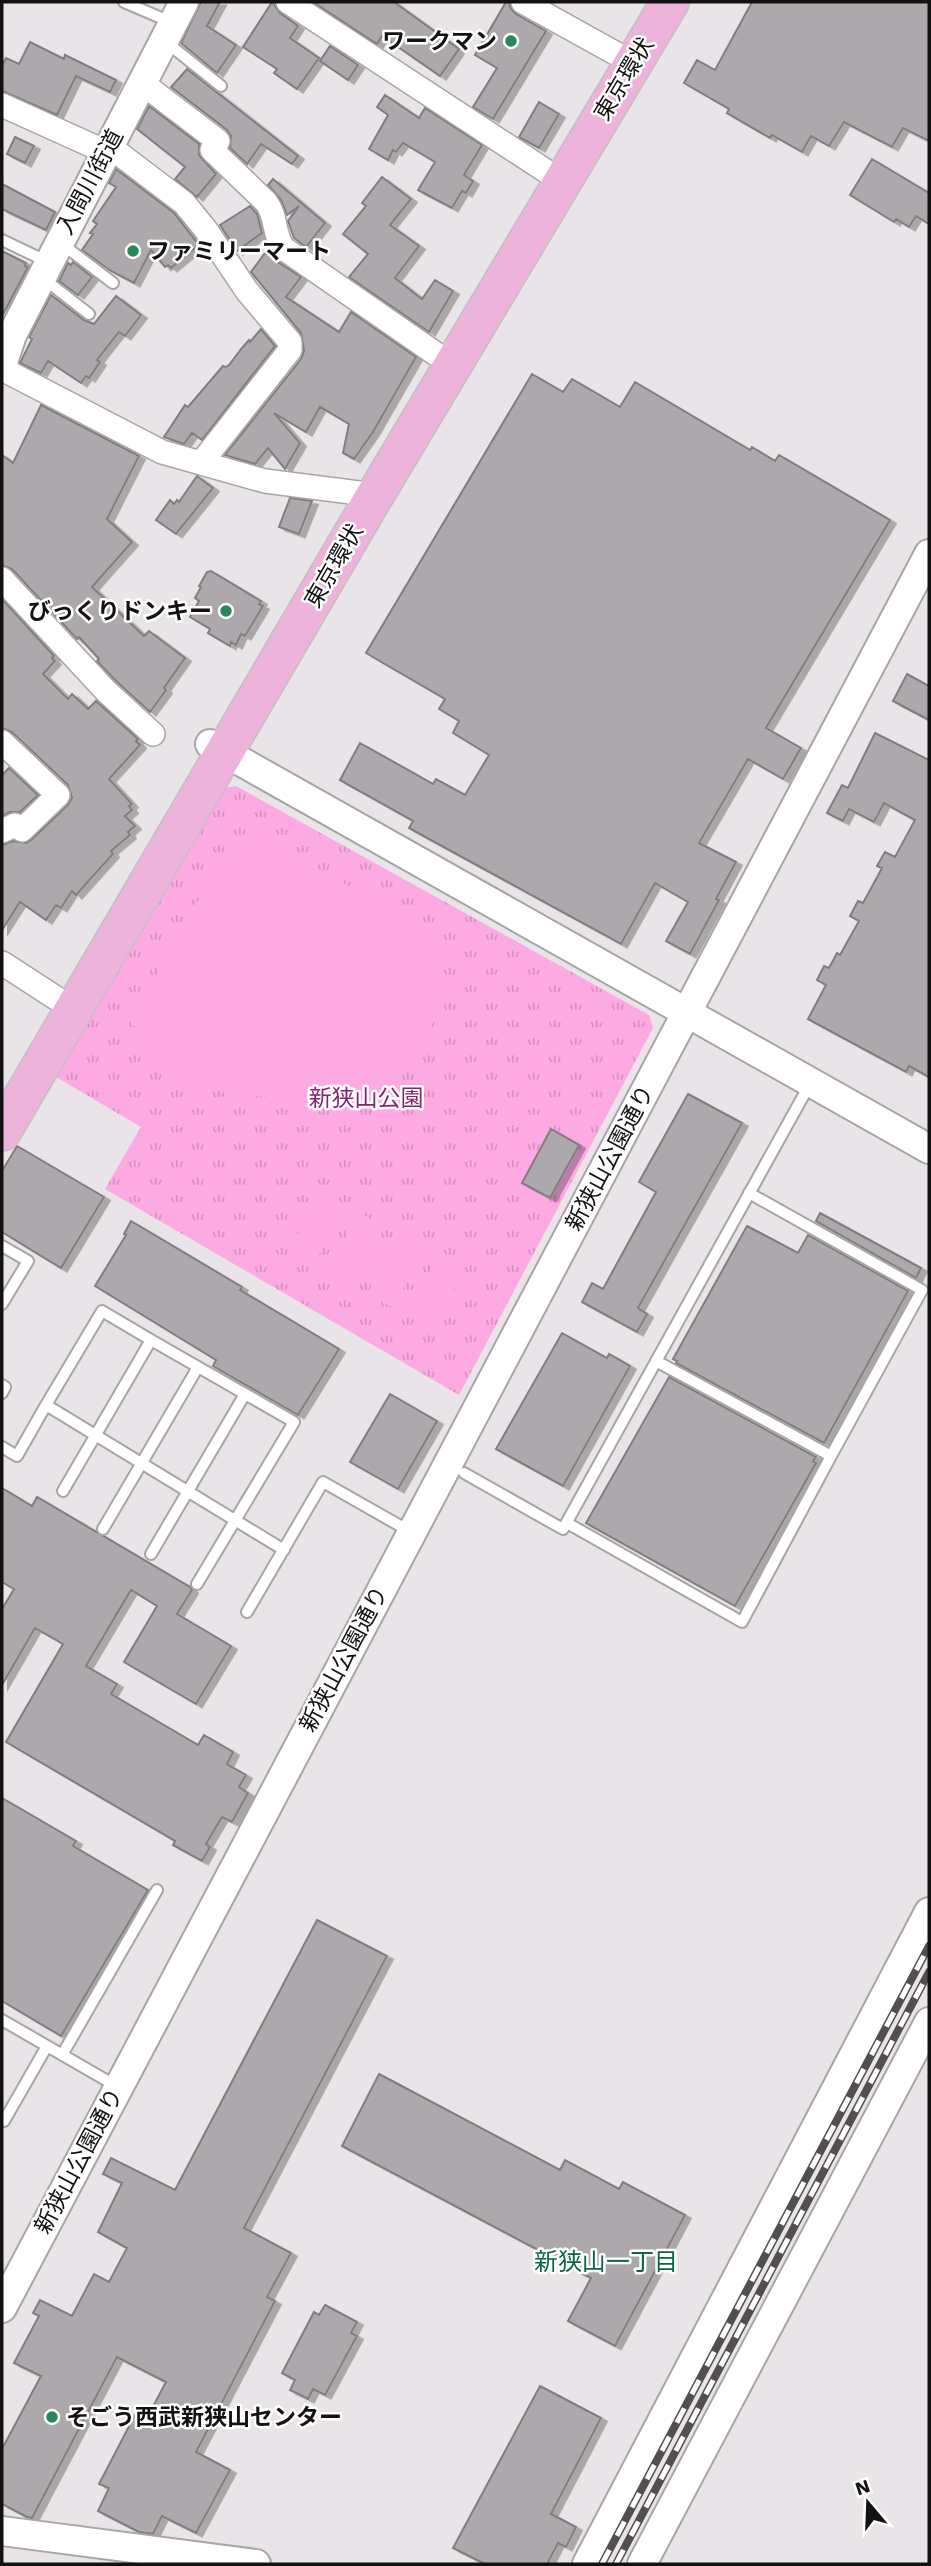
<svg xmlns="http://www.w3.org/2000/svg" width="931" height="2566" viewBox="0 0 931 2566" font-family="'Work Sans','Noto Sans JP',sans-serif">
<defs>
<pattern id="park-tufts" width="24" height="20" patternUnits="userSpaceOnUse" patternTransform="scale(1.75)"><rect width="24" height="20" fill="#fdaae2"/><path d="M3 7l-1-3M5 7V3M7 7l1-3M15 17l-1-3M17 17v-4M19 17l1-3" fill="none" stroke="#d891c1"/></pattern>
<filter id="shadow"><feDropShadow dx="6" dy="3.5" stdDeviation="0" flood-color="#0004"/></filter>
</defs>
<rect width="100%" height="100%" fill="#e9e4e7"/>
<path fill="url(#park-tufts)" d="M236 786 649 1015 653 1028 459 1395 105 1189 141 1127 56 1077 223 788Z"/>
<path fill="#fdaae2" d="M262 837 445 940 436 1016 416 1061 384 1084 322 1099 232 1095 195 1083 166 1060 146 1041 131 1021 229 845Z
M321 1192 346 1206 314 1263 289 1250Z
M359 1213 385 1227 353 1285 327 1272Z
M399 1236 425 1250 393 1307 367 1294Z
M438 1257 464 1271 431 1328 406 1315Z"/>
<path fill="#ada8ab" stroke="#817d80" stroke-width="2" filter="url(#shadow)" d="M201 2H220L207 26 236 45 217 73 181 43Z
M272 2 280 13 298 26 290 38 319 58 297 89 274 73 277 69 243 47Z
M313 2H394L459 49 440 76 382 36 377 44Z
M506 2H509L511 9 516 14 546 31 493 119 473 107 497 68 475 55Z
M752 2H929V141L903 128 892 147 844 122 829 146 811 136 802 152 772 135 770 138 727 113 729 109 684 83 697 60 715 70Z
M30 42 64 59 65 55 116 80 110 92 76 76 57 115 2 91V66L6 58 19 64Z
M330 46 358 65 348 80 320 61Z
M187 69 298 156 292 164 261 144 247 164 230 148 231 136 227 130 171 87Z
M385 95 419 118 425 108 482 145 464 175 473 181 466 193 462 191 452 208 418 190 435 162 403 143 396 152 393 150 388 160 369 149 388 115 377 107Z
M539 102 559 114 539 148 519 137Z
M149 106 199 144V155L216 174 197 197 175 179 185 167 137 129Z
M15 137 34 146 25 163 7 154Z
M872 159 929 193V224L916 216 909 227 896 219 894 222 850 195Z
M116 169 174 213 199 245 171 268 168 265 165 267 151 250 134 283 111 271 82 250 93 234 90 233 97 224 93 221 116 187 109 183Z
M382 177 411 199 390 225 419 246 395 278 422 299 435 280 453 291 429 332 349 277 368 254 343 234 366 206 362 203Z
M273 179 325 223 306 247 294 238 288 221 299 206 287 215 281 200 268 185Z
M2 184 55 212 46 230 2 209Z
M250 206 257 214 262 233 237 251 220 225Z
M268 249 275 260 301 277 286 297 339 332 351 312 416 357 373 432 354 459 343 453 349 424 320 407 306 432 274 413 300 443 285 469 268 448 255 464 225 455 301 359 304 351 301 333 251 272Z
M2 251 26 263 25 266 28 267 2 316Z
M73 262 92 277 78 295 59 281 68 263 71 265Z
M51 295 84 320 94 324 116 296 141 315 125 336 119 332 97 360 100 362 89 378 86 376 81 383 48 361 41 373 20 363 32 339 29 337Z
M261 329 275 346 202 440 192 433 184 444 164 437 185 405 188 407 223 366 226 367 229 365 242 348 249 340 250 342Z
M532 374 563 392 572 379 620 407 635 382 750 450 752 447 775 461 779 455 890 520 766 728 801 748 783 779 748 759 699 843 736 862 716 899 719 900 690 954 666 941 688 902 655 883 621 944 409 828 413 821 340 780 360 743 433 784 436 779 465 795 489 755 453 733 459 721 439 709 445 699 366 653Z
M41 405 139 456 107 519 132 542 92 587 144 636 149 631 185 658 164 688 166 690 150 712 116 681 97 661 99 659 79 637 77 639 12 569 2 565V455L13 463Z
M197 476 213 488 176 534 156 520 170 500 174 504 177 500 179 502Z
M290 498 312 501 299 534 279 527Z
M211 571 261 601 259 604 263 606 245 636 241 634 236 645 231 642 230 646 208 633 210 629 190 617 199 601 195 598 201 587 199 586 207 572Z
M2 599 54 656 52 658 55 661 43 674 68 699 72 694 88 709 96 701 138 739 136 741 140 745 109 779 132 804 129 806 132 810 125 816 135 826 128 832 130 835 111 851 113 854 76 895 72 891 61 908 56 905 46 920 20 902 2 930V845L13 841 26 843 31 840 68 805 72 798 68 785 12 732 2 728Z
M907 674 929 686V720L893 701Z
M875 733 929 760V1077L909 1066 906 1072 808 1019 826 985 817 980 824 966 829 968 837 953 840 955 859 921 850 916 858 901 863 903 882 868 877 866 885 852 895 857 915 820 884 803 874 822 849 809 843 821 827 813 842 785 848 788Z
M9 768 38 795 20 812H10L2 816V775Z
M688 1094 742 1123 638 1308 647 1314 637 1332 582 1302 592 1283 603 1289 656 1192 639 1182Z
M551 1129 579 1145 550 1198 522 1183Z
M17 1146 104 1197 61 1268 2 1232V1171Z
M820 1213 921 1268 916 1278 816 1221Z
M131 1221 242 1287 240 1290 339 1349 298 1415 213 1366 216 1360 95 1286 126 1235 124 1234Z
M747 1226 798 1253 808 1235 908 1291 824 1443 676 1363 677 1361 673 1359Z
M562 1333 607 1358 609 1354 630 1366 563 1486 496 1449Z
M669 1377 816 1457 813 1461 816 1463 735 1606 586 1523Z
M390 1394 437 1421 398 1489 350 1462Z
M2 1488 32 1506 37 1497 190 1587 192 1590 177 1614 231 1646 196 1704 124 1662 157 1606 131 1590 86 1666 117 1684 111 1694 198 1745 204 1735 233 1752 227 1764 246 1775 239 1787 248 1793 232 1822 222 1817 206 1844 210 1847 202 1861 173 1845 175 1841 6 1742 63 1644 35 1628 2 1685V1609L14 1589 2 1582Z
M2 1798 76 1841 73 1846 148 1890 61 2036 2 2001Z
M317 1920 387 1956 244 2228 291 2253 267 2297 275 2301 196 2452 230 2470 196 2533 162 2516 153 2534 139 2532 98 2511 109 2488 99 2484 138 2409 149 2414 166 2382 117 2357 32 2518 27 2517 2 2504V2449L41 2376 14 2363 39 2316 33 2313 40 2300 72 2316 94 2274 109 2282 127 2248 98 2232 122 2183 103 2174 111 2158 175 2190Z
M379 2074 560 2170 565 2160 619 2189 623 2182 685 2215 615 2346 568 2321 591 2278 342 2146Z
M325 2305 357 2322 351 2333 357 2336 325 2395 313 2389 308 2399 290 2390 295 2380 282 2373 314 2312 319 2315Z
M540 2386 601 2418 551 2514 576 2527 566 2547 558 2543 547 2564H485L453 2548Z"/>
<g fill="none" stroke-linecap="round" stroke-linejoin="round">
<g stroke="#a8a4a7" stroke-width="14">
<path id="service" d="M124 2 173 23
M166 42 221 86
M2 240 48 262
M62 244 113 283
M44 279 89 314
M2 1246 28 1261 2 1304
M656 1361 831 1456 922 1290 749 1193
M2 1385 5 1387 2 1393
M2 1447 17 1456 46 1405
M464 1473 563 1529 811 1082
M63 1491 151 1340 102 1311 46 1405C125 1453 205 1502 284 1550
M567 1523 742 1622 831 1456
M103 1529 198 1367 151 1340
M151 1554 245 1394
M197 1584 294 1422 198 1367
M247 1612 323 1482 411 1532
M2 2020 118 2087
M62 2055 157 1890
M4 2121 47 2046"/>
</g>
<g stroke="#a8a4a7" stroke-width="26">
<path id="minor" d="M288 2 546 171
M523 2 615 53
M142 83 218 141 212 150 266 202C277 216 273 233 283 248L436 354
M2 105 106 152
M109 146 184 203 206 230 247 291 290 342V350L201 463
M2 369 162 452 265 481 359 493
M2 579 106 691 153 734
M2 742 58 795 22 830 15 825 2 831
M2 963 56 998"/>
</g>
<g stroke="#a8a4a7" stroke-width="32">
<path id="tertiary" d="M2 365 12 335 184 2
M210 744 929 1149
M2 2308 929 554
M2 2531 256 2564
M587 2564 929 1912
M642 2564 929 2022"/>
</g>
<g stroke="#c2c1c2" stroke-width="40">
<path id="trunk" d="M2 1132 371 502 670 2"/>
</g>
<use href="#service" stroke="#fff" stroke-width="10"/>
<use href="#minor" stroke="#fff" stroke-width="23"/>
<use href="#tertiary" stroke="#fff" stroke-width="28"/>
<use href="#trunk" stroke="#eeb3da" stroke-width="37"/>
<g stroke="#514f50" stroke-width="8">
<path id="rail" d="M602 2564 929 1946
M616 2564 929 1972"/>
</g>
<use href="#rail" stroke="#fff" stroke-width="5" stroke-dasharray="16" stroke-linecap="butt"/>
</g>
<g fill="#2a865c" stroke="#fff" stroke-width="2.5">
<circle cx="511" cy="41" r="7"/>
<circle cx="133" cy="251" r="7"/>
<circle cx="226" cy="611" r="7"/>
<circle cx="52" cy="2417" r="7"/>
</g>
<g text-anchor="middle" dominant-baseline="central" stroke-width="5" stroke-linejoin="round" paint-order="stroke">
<g font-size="23" font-weight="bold" fill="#131213" stroke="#fff" text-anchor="end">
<text x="497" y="41">ワークマン</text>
<text x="147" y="251" text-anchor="start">ファミリーマート</text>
<text x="212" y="611">びっくりドンキー</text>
<text x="66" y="2417" text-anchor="start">そごう西武新狭山センター</text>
</g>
<g font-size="23" fill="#131213" stroke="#fff">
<text transform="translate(624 79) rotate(-59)">東京環状</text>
<text transform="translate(90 182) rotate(-62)">入間川街道</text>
<text transform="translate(334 566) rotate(-60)">東京環状</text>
<text transform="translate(610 1158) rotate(-62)">新狭山公園通り</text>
<text transform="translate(344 1659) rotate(-62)">新狭山公園通り</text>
<text transform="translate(79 2161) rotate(-62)">新狭山公園通り</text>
</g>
<g font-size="23" fill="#85226d" stroke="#fff">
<text x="366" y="1098">新狭山公園</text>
</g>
<g font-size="24" fill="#086641" stroke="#fff">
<text x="606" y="2262">新狭山一丁目</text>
</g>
</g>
<rect width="931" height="2566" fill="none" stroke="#131213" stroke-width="7"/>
<g transform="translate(868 2503) rotate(341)" stroke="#ffffff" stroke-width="5" paint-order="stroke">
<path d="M0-5L12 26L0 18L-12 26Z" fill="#131213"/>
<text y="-10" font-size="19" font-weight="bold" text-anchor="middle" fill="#131213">N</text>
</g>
</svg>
